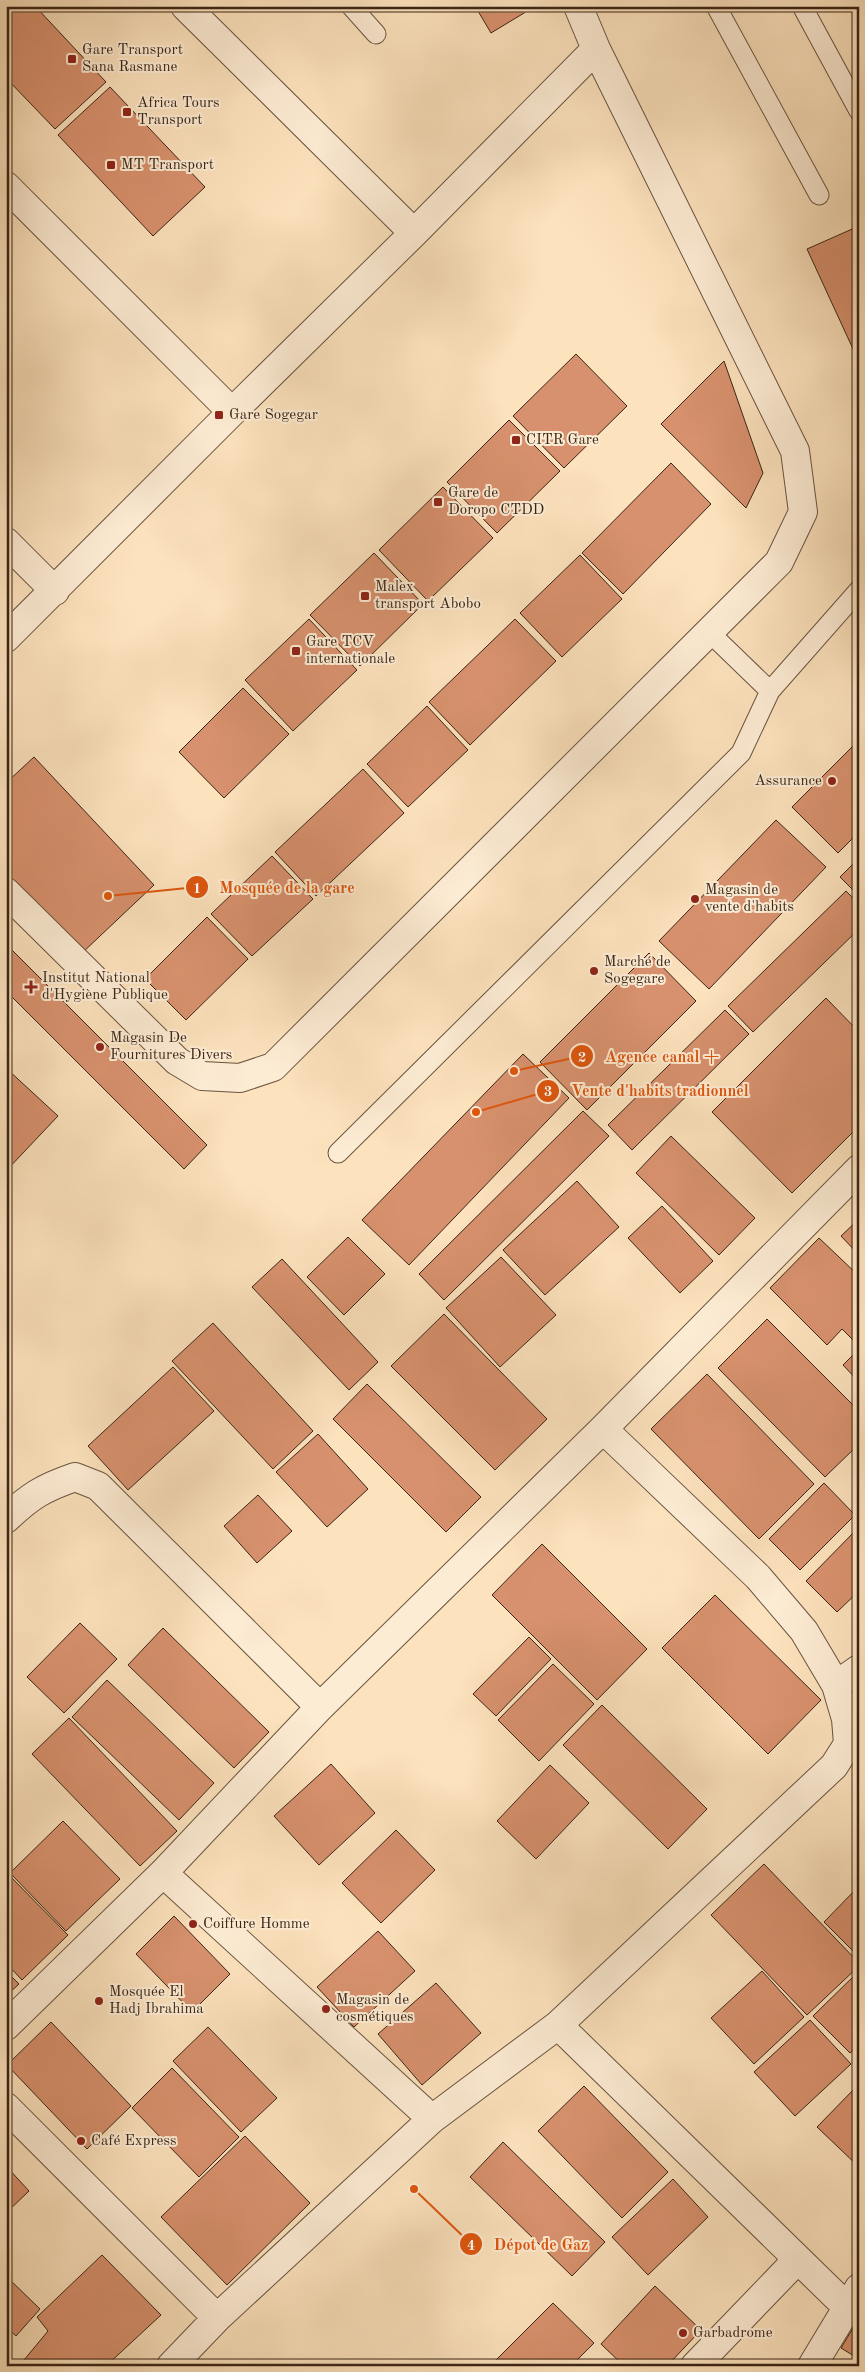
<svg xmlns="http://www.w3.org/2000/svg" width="865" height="2372" viewBox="0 0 865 2372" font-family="'Old Standard TT',serif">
<rect width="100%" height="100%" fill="#fce2bd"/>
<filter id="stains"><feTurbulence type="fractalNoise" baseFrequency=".004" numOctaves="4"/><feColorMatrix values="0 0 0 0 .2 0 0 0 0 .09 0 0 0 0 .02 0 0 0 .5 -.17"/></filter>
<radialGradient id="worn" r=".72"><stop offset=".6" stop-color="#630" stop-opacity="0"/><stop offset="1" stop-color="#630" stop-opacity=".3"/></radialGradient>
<path fill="#d8916e" stroke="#3a2517" d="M6 6H35L106 82 55 129 6 78Z
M475 6H533L534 7 491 33Z
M110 87 205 187 153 236 58 135Z
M859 226V362L807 249Z
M576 354 627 406 564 468 513 416Z
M724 361 763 473 746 508 661 424Z
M509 420 560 471 497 533 447 482Z
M671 463 711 504 623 594 582 553Z
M443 487 493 538 428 601 379 550Z
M374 553 423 604 360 666 310 615Z
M580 555 622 599 562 657 520 613Z
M309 619 357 670 293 731 245 680Z
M515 619 556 661 470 745 429 702Z
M243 688 289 734 224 798 179 752Z
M427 706 468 750 408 807 367 764Z
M859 740V832L838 853 792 807Z
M34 757 154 885 81 954 6 873V783Z
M363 769 404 813 316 896 275 852Z
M776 820 826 867 709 989 659 941Z
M272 856 313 899 252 956 211 914Z
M859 858V896L840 877Z
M846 891 859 904V929L753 1032 728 1006Z
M207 917 248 959 186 1020 145 979Z
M6 944 207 1145 184 1169 6 991Z
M649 953 696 1001 587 1110 540 1062Z
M826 998 859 1032V1126L792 1193 712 1112Z
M725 1010 749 1034 632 1150 608 1125Z
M523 1054 569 1098 409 1265 362 1220Z
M6 1068 58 1116 6 1171Z
M583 1111 609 1136 444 1300 419 1274Z
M671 1136 755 1218 719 1255 636 1173Z
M577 1181 619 1227 545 1295 503 1250Z
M662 1206 713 1261 680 1293 628 1238Z
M859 1219V1255L841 1236Z
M348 1237 385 1274 344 1315 307 1277Z
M819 1238 859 1276V1346L842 1329 827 1345 770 1288Z
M501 1257 556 1315 500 1367 446 1308Z
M282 1259 378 1362 349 1390 252 1287Z
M444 1314 547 1419 495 1470 391 1366Z
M767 1319 859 1411V1444L825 1477 718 1368Z
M213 1323 313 1431 273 1469 172 1361Z
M859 1349V1382L843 1365Z
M173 1367 214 1411 128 1490 88 1446Z
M707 1374 814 1484 759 1539 651 1429Z
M367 1384 481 1497 446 1532 333 1419Z
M318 1434 368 1489 327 1527 276 1472Z
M824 1483 855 1515 800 1570 769 1539Z
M258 1495 292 1531 257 1563 224 1526Z
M859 1527V1591L837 1612 806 1581Z
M542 1544 647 1649 597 1700 492 1595Z
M715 1595 821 1700 768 1754 662 1648Z
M80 1623 117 1659 64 1713 27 1677Z
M163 1628 269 1732 234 1768 128 1665Z
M529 1637 551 1659 496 1716 473 1694Z
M553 1664 594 1704 539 1761 498 1720Z
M107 1680 214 1783 179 1820 72 1717Z
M602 1705 707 1809 668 1849 563 1745Z
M69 1718 177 1831 140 1866 32 1754Z
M331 1764 375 1813 319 1865 274 1816Z
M550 1765 589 1803 536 1859 497 1821Z
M63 1821 120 1879 66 1931 10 1873Z
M396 1830 435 1870 381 1923 342 1883Z
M764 1864 859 1963V1966L807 2015 711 1915Z
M6 1872 68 1935 22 1980 6 1963Z
M859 1886V1957L824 1922Z
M174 1916 230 1974 192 2012 136 1954Z
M378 1931 415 1971 354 2027 317 1987Z
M6 1971 19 1984 6 1996Z
M762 1971 804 2017 754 2064 711 2018Z
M859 1971V2045L850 2053 813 2016Z
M436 1983 481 2033 422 2085 378 2034Z
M810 2020 851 2064 795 2116 754 2072Z
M51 2022 131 2106 87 2149 7 2065Z
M208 2027 277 2098 241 2132 173 2061Z
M172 2068 239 2137 199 2177 132 2108Z
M859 2084V2167L817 2127Z
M584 2086 668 2172 622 2218 538 2131Z
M245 2136 310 2203 227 2285 161 2217Z
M503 2142 605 2242 572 2276 470 2177Z
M6 2166 29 2191 6 2213Z
M673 2179 708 2217 648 2275 612 2237Z
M102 2255 161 2315 106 2366H19L48 2331 37 2317Z
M6 2276 40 2309 16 2336 6 2327Z
M655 2286 701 2330 667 2366H624L601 2344Z
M553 2303 594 2343 571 2366H497L494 2362Z
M859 2318V2359L841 2348Z"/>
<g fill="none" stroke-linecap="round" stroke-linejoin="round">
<g stroke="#6a5440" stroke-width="21">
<path id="service" d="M351 6 376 34
M716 6 819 195
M802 6 859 111
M709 632 770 691
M338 1153 741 753 770 691 859 590"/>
</g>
<g stroke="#6a5440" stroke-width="30">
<path id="minor" d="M185 6 414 233
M6 186 232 412
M6 542 55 591
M6 638 232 412 414 233 596 49 578 6
M6 892 177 1061 202 1076 240 1078 273 1067 779 562 803 512 795 451 596 49
M6 1519C30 1496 43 1488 75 1477L98 1486 320 1707
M836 1685 859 1669
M163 1873 432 2119
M558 2025 848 2308
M6 2026 163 1873 320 1707 603 1429 859 1169
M6 2107 217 2318
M171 2366 217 2318 432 2119 558 2025 834 1766 848 1744 846 1719 836 1685 804 1631 758 1577 603 1429
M695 2366 797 2260
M812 2366 859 2288"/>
</g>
<use href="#service" stroke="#fdecd4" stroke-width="19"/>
<use href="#minor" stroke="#fdecd4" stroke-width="28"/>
</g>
<g fill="#8f2418" stroke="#fdecd4" stroke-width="2">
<rect x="67" y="54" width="10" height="10" rx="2.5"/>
<rect x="122" y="107" width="10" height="10" rx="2.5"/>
<rect x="106" y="160" width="10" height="10" rx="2.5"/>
<rect x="214" y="410" width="10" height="10" rx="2.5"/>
<rect x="511" y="435" width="10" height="10" rx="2.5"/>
<rect x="433" y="497" width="10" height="10" rx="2.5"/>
<rect x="360" y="591" width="10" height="10" rx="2.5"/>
<rect x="291" y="646" width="10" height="10" rx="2.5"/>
<circle cx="832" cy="781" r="5"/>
<circle cx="695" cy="899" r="5"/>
<circle cx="594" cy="971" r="5"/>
<path d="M28.5 979.5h5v5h5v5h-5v5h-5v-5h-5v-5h5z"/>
<circle cx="100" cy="1047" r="5"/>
<circle cx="193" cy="1924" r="5"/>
<circle cx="99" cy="2001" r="5"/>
<circle cx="326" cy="2009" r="5"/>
<circle cx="81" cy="2141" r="5"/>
<circle cx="683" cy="2333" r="5"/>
</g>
<g text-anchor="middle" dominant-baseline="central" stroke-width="4" stroke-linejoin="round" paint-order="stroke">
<g font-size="15" fill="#3a2517" stroke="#fdecd4" text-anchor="start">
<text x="82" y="50">Gare Transport<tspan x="82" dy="17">Sana Rasmane</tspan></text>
<text x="137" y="103">Africa Tours<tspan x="137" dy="17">Transport</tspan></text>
<text x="121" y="165">MT Transport</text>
<text x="229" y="415">Gare Sogegar</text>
<text x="526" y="440">CITR Gare</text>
<text x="448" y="493">Gare de<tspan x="448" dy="17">Doropo CTDD</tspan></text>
<text x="375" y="587">Malex<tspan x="375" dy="17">transport Abobo</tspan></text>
<text x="306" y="642">Gare TCV<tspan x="306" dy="17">internationale</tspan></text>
<text x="822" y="781" text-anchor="end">Assurance</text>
<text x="705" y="890">Magasin de<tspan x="705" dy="17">vente d'habits</tspan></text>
<text x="604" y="962">Marché de<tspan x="604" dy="17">Sogegare</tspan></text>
<text x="42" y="978">Institut National<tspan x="42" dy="17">d'Hygiène Publique</tspan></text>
<text x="110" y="1038">Magasin De<tspan x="110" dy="17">Fournitures Divers</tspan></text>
<text x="203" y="1924">Coiffure Homme</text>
<text x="109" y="1992">Mosquée El<tspan x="109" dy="17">Hadj Ibrahima</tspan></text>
<text x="336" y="2000">Magasin de<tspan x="336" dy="17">cosmétiques</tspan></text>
<text x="91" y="2141">Café Express</text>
<text x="693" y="2333">Garbadrome</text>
</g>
</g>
<path fill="none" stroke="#df560d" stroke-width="2" d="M108 896L197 887M514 1071L582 1056M476 1112L548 1091M414 2189L471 2244"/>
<g fill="#df560d" stroke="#fdecd4" stroke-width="2">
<circle cx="108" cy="896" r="5"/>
<circle cx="514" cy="1071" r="5"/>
<circle cx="476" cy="1112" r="5"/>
<circle cx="414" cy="2189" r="5"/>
<circle cx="197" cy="887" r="12"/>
<circle cx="582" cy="1056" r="12"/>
<circle cx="548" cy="1091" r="12"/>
<circle cx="471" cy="2244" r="12"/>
</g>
<g font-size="15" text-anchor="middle" font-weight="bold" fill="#fff">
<text x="197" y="893">1</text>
<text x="582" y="1062">2</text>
<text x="548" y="1096">3</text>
<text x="471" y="2250">4</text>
</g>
<g font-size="16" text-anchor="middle" font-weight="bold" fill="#df560d" stroke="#fdecd4" stroke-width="4" stroke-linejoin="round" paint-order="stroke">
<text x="287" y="893">Mosquée de la gare</text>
<text x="662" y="1062">Agence canal +</text>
<text x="660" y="1096">Vente d'habits tradionnel</text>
<text x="541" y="2250">Dépot de Gaz</text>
</g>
<rect width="865" height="2372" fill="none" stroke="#fce2bd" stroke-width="25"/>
<rect x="8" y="8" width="850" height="2357" fill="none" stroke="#3a2517" stroke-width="2.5"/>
<rect x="12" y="12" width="840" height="2347" fill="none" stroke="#3a2517"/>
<rect width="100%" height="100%" filter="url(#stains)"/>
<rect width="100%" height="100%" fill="url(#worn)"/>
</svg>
